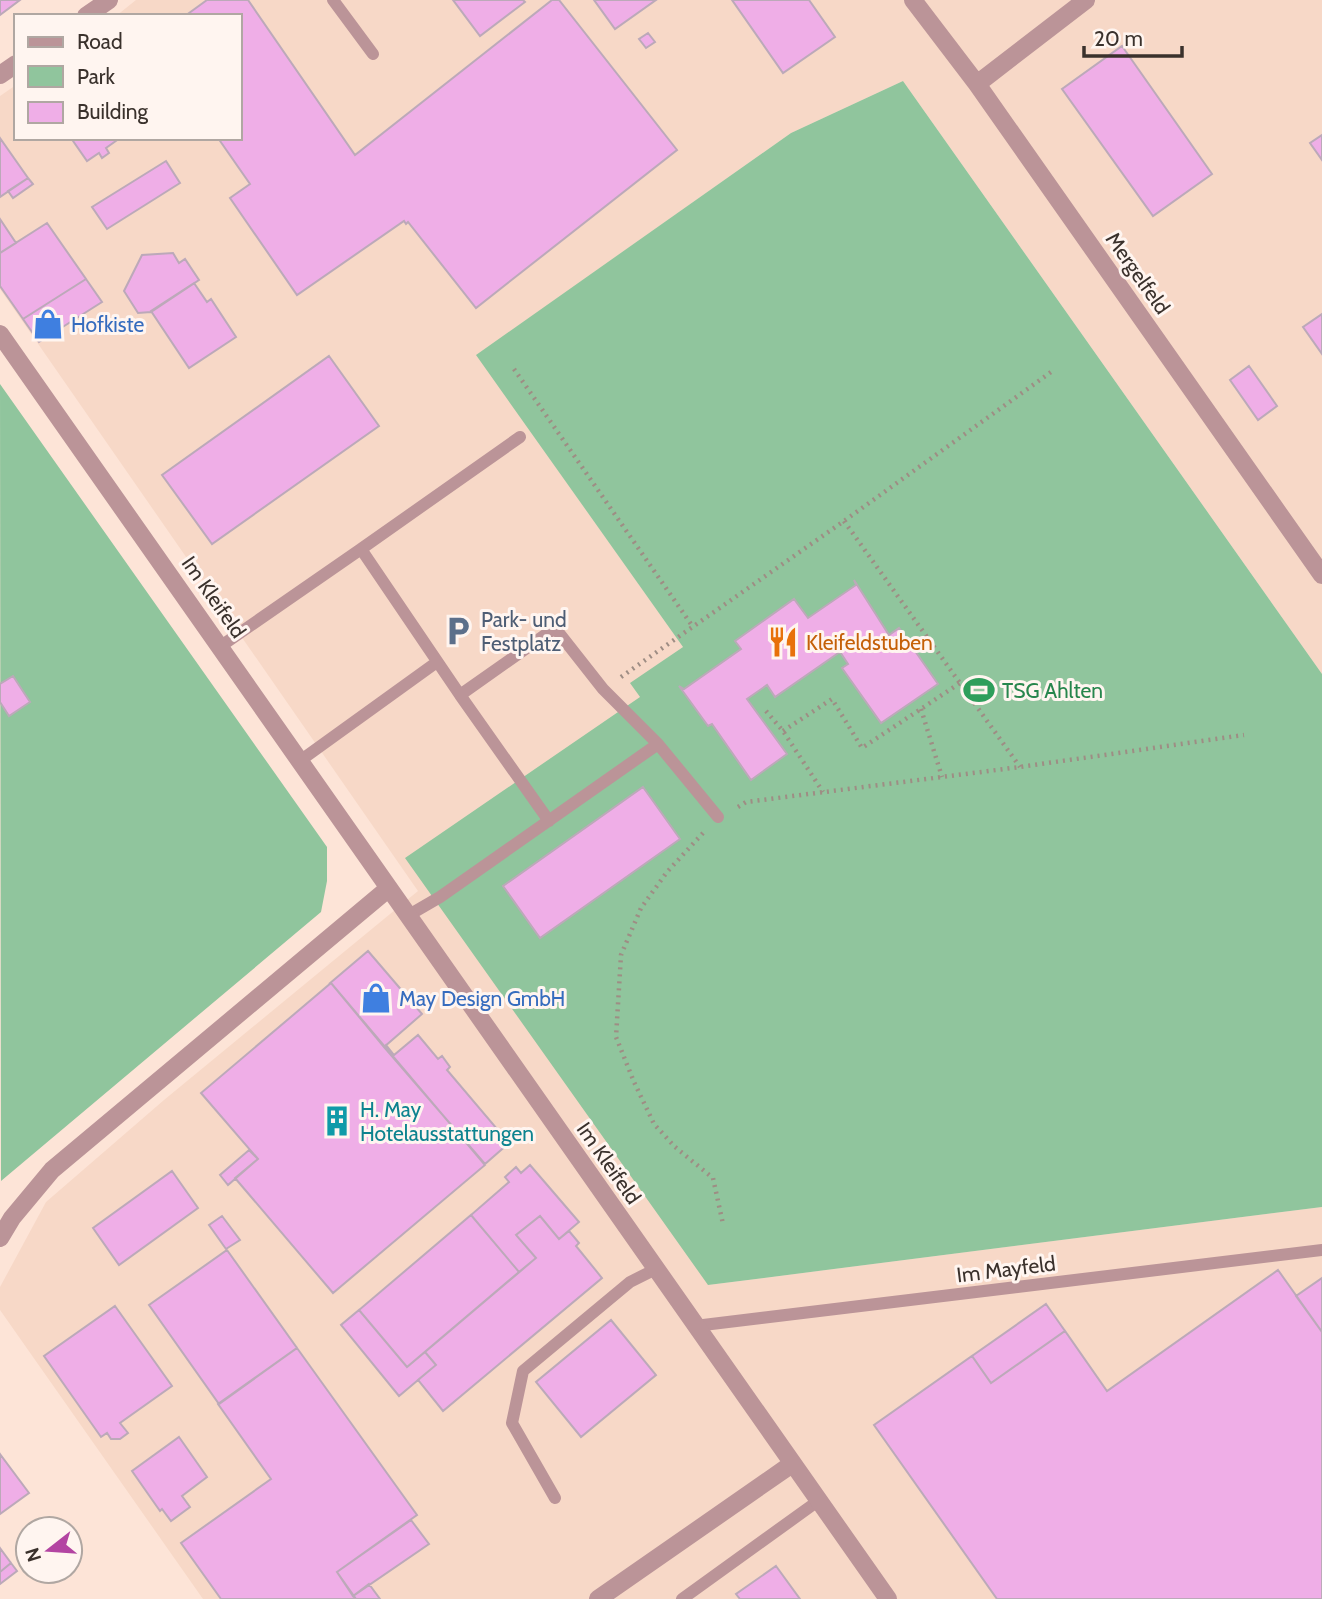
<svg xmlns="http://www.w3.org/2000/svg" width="1322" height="1599" viewBox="0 0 1322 1599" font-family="Cabin,sans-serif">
<rect width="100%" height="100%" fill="#fde4d7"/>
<path fill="#f7d8c7" d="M136 0H1322V674L903 81 791 133 477 355 683 647 631 683 640 697 708 1285 1322 1207V1599H203L0 1310V1287L46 1202 164 1100 418 891 0 289V96L16 85V138H240V16H116Z"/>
<path fill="#90c59d" d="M903 81 1322 674V1207L708 1285 405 858 640 697 630 683 683 647 476 355 791 133Z
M0 384 327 847V881L321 912 1 1181Z"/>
<path fill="#efaee7" stroke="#bca9b9" stroke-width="2" d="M0 0H20L0 15Z
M207 0H248L355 155 552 0H559L677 150 476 308 408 222 406 224 404 221 297 295 230 198 250 184 218 138H240V16H185Z
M453 0H523L525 2 480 36Z
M594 0H656L615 29Z
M732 0H809L835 37 783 73Z
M648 33 655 42 646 48 639 39Z
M1122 46 1212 174 1153 216 1062 89Z
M1322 135V160L1310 143Z
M0 138 28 178 0 197Z
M71 138H120L106 148 109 153 102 158 99 153 87 161Z
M166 161 180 183 107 229 92 207Z
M28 178 33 184 13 198 8 191Z
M0 219 16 243 0 253Z
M47 223 86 279 23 319 0 286V253Z
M173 253 179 263 185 259 199 280 151 312 138 313 124 291 142 255Z
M86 279 102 302 39 342 23 319Z
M194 283 207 302 211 299 236 337 189 368 151 311Z
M1322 314V354L1303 327Z
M329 356 379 426 212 544 162 475Z
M1249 366 1277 406 1258 420 1230 380Z
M854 580 889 635 899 628 938 684 881 723 842 668 848 664 840 652 775 697 767 685 747 699 787 754 751 780 712 724 708 726 679 686 684 689 741 649 735 641 794 599 808 618 856 585Z
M13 676 30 702 9 716 0 702V684Z
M643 787 680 839 540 938 503 886Z
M368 951 422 1014 384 1047 331 983 329 984Z
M331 983 485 1165 333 1293 235 1178 258 1159 201 1093Z
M418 1035 438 1059 442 1056 450 1067 447 1070 509 1143 485 1164 384 1047 386 1045 394 1055Z
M249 1150 258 1159 228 1185 220 1175Z
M530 1165 579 1222 559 1239 540 1216 516 1235 536 1258 519 1272 471 1215 509 1182 505 1177 516 1167 521 1173Z
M172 1171 198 1208 119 1265 93 1228Z
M471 1215 519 1272 407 1367 359 1310Z
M222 1216 240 1240 226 1249 209 1225Z
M540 1216 559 1239 569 1231 579 1243 576 1246 602 1278 443 1411 418 1380 436 1365 425 1352 536 1258 516 1235Z
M227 1250 297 1348 219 1404 149 1305Z
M1278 1270 1322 1332V1599H997L874 1425 972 1356 991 1383 1065 1331 1107 1391Z
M1322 1278V1332L1296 1296Z
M1046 1304 1065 1331 991 1383 972 1356Z
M115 1306 172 1386 120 1423 128 1433 120 1439H111L107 1433 101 1437 44 1356Z
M359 1310 407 1367 425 1352 436 1365 399 1396 341 1325Z
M611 1320 656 1375 581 1437 536 1382Z
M297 1348 417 1515 337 1572 356 1599H221L181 1543 271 1479 218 1404Z
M179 1437 207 1477 182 1496 190 1507 171 1521 162 1509 160 1511 132 1471Z
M0 1454 29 1493 0 1514Z
M411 1520 429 1544 353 1596 337 1572Z
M0 1548 11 1563 0 1572Z
M11 1563 17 1571 0 1584V1572Z
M776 1566 800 1599H740L736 1594Z
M369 1584 380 1599H356L353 1596Z"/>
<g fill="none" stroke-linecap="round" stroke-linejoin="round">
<path stroke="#9e8d84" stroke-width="4.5" stroke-dasharray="2 5" stroke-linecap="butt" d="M514 369 693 627
M844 521 1020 767
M621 677 844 521 1051 372
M921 709 942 777
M766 711 783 731 823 792
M783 731 832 699 862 748 960 683
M738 807 746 802 1020 767 1244 735
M703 833 667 872 641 908 621 955 616 1037 634 1082 654 1124 675 1147 713 1178 723 1224"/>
<path stroke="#bb9498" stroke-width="12" d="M333 0 373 54
M361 549 520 437
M221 646 361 549 460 695 555 628 603 689 658 744
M460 695 549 821
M301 760 437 662
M409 915 440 897 658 744 718 817
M695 1326 1322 1250
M555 1498 512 1423 523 1371 630 1282 656 1269
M682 1599 818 1501"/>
<path stroke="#bb9498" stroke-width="18" d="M913 0 977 84 1322 575
M86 16 109 0
M0 75 16 64
M977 84 1086 0
M0 334 888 1599
M0 1238 12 1218 52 1170 389 888
M598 1599 792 1464"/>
</g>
<defs>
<g id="shop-bare" transform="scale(2.415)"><path d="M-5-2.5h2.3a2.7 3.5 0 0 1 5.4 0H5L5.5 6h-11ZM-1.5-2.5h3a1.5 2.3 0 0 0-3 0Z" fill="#3f7fe0" stroke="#fff5f0" stroke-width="2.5" paint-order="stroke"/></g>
<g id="parking-bare" transform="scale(2.415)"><path d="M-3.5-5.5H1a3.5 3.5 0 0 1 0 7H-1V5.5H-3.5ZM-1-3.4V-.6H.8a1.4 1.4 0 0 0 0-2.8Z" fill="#5c6f8a" stroke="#fff5f0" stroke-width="2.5" paint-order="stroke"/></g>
<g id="restaurant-bare" transform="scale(2.415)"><path d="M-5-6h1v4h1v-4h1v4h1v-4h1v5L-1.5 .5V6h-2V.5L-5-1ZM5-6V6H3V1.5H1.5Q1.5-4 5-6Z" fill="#e8710a" stroke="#fff5f0" stroke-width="2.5" paint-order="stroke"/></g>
<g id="stadium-bare" transform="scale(2.415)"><path d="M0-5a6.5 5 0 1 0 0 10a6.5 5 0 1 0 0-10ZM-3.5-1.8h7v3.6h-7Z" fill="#2e9e5b" stroke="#fff5f0" stroke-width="2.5" paint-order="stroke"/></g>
<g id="building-bare" transform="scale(2.415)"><path d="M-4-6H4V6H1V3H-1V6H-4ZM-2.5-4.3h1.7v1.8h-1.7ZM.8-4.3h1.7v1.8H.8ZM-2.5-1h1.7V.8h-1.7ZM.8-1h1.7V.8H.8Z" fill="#0f9aa8" stroke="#fff5f0" stroke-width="2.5" paint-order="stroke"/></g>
</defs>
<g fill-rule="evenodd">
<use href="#shop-bare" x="48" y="324"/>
<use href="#parking-bare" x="458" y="631"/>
<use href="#restaurant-bare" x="783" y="642"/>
<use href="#stadium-bare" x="979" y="690"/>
<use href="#shop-bare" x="376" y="998"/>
<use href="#building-bare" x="337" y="1121"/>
</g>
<g text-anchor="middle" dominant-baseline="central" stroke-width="6" stroke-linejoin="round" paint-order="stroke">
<g font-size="21" fill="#3a312c" stroke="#fff5f0">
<text transform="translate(1138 273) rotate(55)">Mergelfeld</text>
<text transform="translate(214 597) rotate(55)">Im Kleifeld</text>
<text transform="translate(609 1163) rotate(55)">Im Kleifeld</text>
<text transform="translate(1006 1269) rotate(-7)">Im Mayfeld</text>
</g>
<g font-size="21" fill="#366cbe" stroke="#fff5f0" text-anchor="start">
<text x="71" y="324">Hofkiste</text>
<text x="399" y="998">May Design GmbH</text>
</g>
<g font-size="21" fill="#4e5e75" stroke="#fff5f0" text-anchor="start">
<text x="481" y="619">Park- und<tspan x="481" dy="24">Festplatz</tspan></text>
</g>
<g font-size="21" fill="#c56008" stroke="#fff5f0" text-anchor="start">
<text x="806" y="642">Kleifeldstuben</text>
</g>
<g font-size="21" fill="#27864d" stroke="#fff5f0" text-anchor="start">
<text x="1002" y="690">TSG Ahlten</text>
</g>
<g font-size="21" fill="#0d838f" stroke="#fff5f0" text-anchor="start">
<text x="360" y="1109">H. May<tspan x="360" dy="24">Hotelausstattungen</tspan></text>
</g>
</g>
<rect x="14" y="14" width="228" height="126" fill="#fff5f0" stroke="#b0a7a2" stroke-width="2"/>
<rect x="28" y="37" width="35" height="10" fill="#bb9498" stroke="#b0a7a2" stroke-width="2"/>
<text x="77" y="49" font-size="21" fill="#3a312c">Road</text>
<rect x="28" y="66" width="35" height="21" fill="#90c59d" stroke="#b0a7a2" stroke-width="2"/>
<text x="77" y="84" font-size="21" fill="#3a312c">Park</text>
<rect x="28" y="102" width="35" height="21" fill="#efaee7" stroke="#b0a7a2" stroke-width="2"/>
<text x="77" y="119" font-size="21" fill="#3a312c">Building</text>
<g transform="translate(49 1550) rotate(253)"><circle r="33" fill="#fff5f0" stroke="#b0a7a2" stroke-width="2"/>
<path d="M0-5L12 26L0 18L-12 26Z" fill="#b344a2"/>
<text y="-10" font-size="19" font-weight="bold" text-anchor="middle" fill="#3a312c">N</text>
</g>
<path d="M1084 46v10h98v-10" fill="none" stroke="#3a312c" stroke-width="3.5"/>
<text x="1094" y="46" font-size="21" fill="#3a312c" stroke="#fff5f0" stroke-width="5" paint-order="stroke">20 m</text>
</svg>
